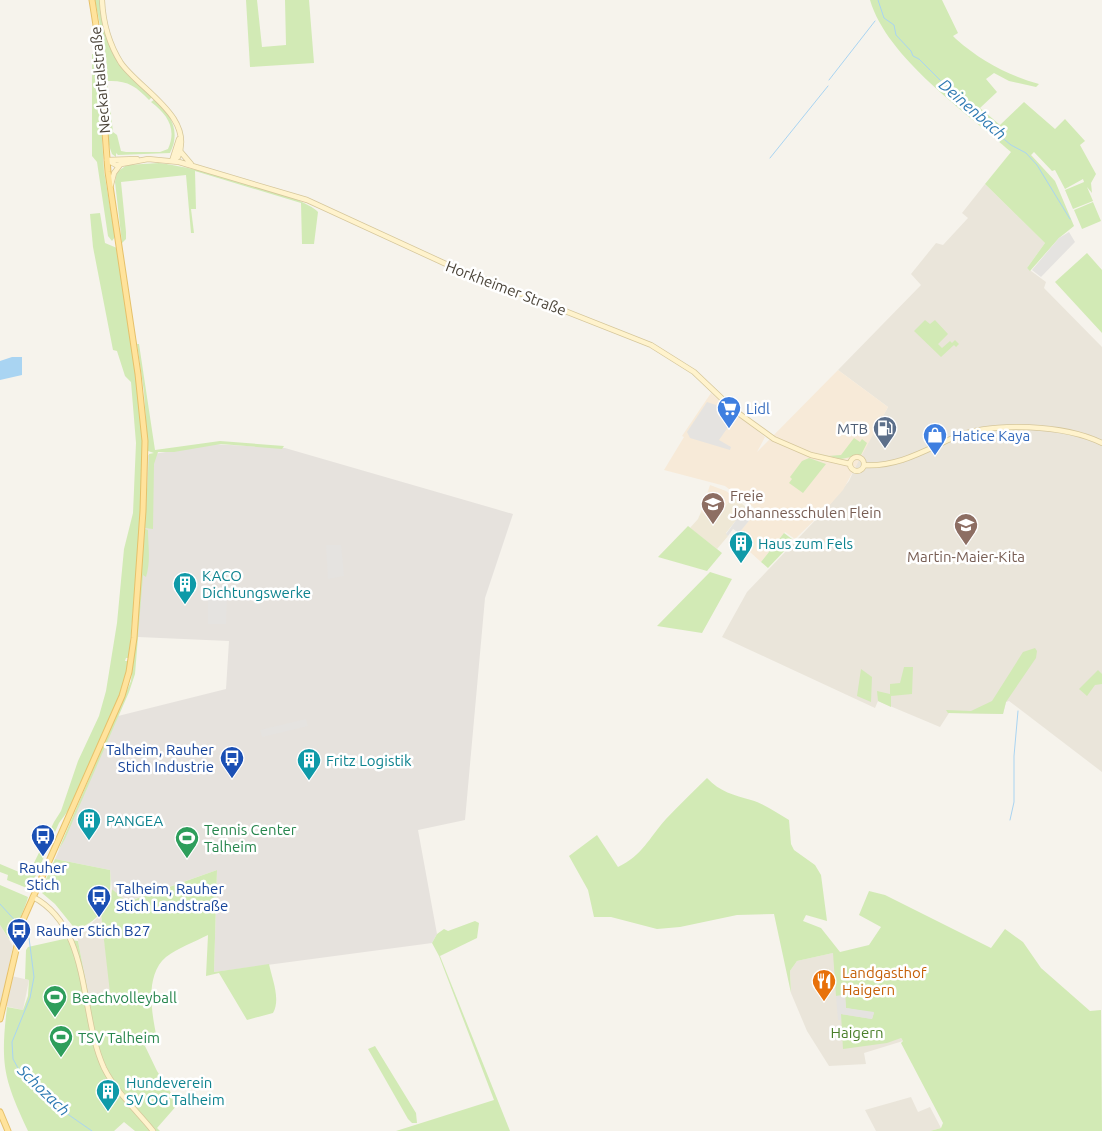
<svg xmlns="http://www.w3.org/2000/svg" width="1102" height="1131" viewBox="0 0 1102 1131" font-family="Ubuntu,sans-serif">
<rect width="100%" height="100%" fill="#f6f3ec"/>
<path fill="#eae5da" d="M985 184 1045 243 1027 268 1046 282 1044 288 1102 347V772L1009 701 1006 702 1003 714 949 713 940 727 878 701 875 708 722 637 747 592 827 508 849 481 861 455 888 407 838 370 921 285 911 274 936 243 943 245 968 218 962 213Z
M101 914 111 993 89 999 76 930 89 926Z
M0 925 13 946 7 975 29 980 23 1010 0 1005Z
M833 953 903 1041 864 1053 866 1064 829 1066 807 1031 791 993 790 971 797 961Z
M911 1097 918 1112 930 1107 941 1128 930 1131H876L865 1110Z"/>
<path fill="#f7ead8" d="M838 370 888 407 843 490 827 508 795 539 785 532 761 562 739 542 738 534 757 510 725 486 664 470 684 437 682 436 711 393 765 437 757 452Z
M710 485 726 491 733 496 714 522 701 512Z"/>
<path fill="#e6e2dd" d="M213 444 285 448 513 514 485 598 465 820 418 830 437 934 432 943 214 972 217 870 126 902 112 889 110 870 55 859 118 716 226 689 229 641 138 637 148 455Z"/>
<path fill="#efe8d6" d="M733 496 748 509H745L726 533 728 536 717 549 690 528 698 519 701 512 714 522Z"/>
<path fill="#d2eab5" d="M95 0H100C103 47 123 63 152 97L149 100C136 86 127 80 107 81L113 132 117 135 121 151 126 152H160L168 149C177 129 168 115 151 102L155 99C171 114 181 132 170 153L118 155 116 153V157L112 154C102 128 108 95 107 69 106 48 99 21 95 0Z
M246 0H257L262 47 286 45 285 0H309L314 63 250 67Z
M870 0H942L958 33 953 36 956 39C981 61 1007 75 1039 84L1036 87 1009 81 994 73 986 79 997 92 980 108 1000 125 1024 102 1055 129 1065 119 1085 141 1080 145 1096 174 1091 183 1092 193 1087 187 1093 201 1073 209 1065 190 1084 182 1083 179 1065 189 1055 170 1052 171 1034 152 1031 155 1055 181 1074 226 1059 238 1030 271 1027 268 1045 243 985 184 1011 152C966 112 887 58 870 0Z
M92 54H97L104 171 115 237 112 241 108 236 97 162 92 156Z
M159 163C188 166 300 193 318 212L314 244H302L301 203 195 171 196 209H191L194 233H191L186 175 121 182 126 232V239L122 243 115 182 117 172 127 165Z
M1093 202 1101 221 1082 229 1074 210Z
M100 213 105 243 117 248 134 361 143 443 141 512 129 658H126L125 661H129L122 691 70 808 59 823 31 886 27 888 7 880 8 875 0 872V864L19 872 31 869 54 822 61 811 78 761 99 716 106 691 117 623 124 549 133 513 136 443 131 382 125 376 117 351 113 350 93 247 90 214Z
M1087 253 1102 270V333L1055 282Z
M925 320 930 324 935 320 948 334 938 344 942 348 950 341 952 343 955 340 959 344 956 347 954 345 941 357 914 331Z
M137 344H139L155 450 220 441 284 446 282 449 221 444 174 452H158L154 464 153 529 145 528 149 454 154 453 148 451 144 392Z
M854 438 860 442 862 439 867 443 861 455 841 459 813 452 828 456 841 455Z
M809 458 826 464 803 493 789 483 792 479 790 477 802 461Z
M688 526 722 553 707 571 658 557Z
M145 529 148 530C148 545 151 561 146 577L143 575 135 674 129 692 65 839 58 851 131 681Z
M784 533 792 539 788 544 789 546 768 568 761 562Z
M710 572 732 579 702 633 657 626Z
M1035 648 1037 651 1036 658 1006 702 1003 714 948 713 946 710 971 711 992 701 1023 652Z
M904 667H913L912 694 891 696V707L878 701 877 691 890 694V684L900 683Z
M861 669 872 677 871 702 857 696Z
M1098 670 1102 674V684L1095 685 1087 696 1079 689Z
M707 778C720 792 734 795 751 800 765 804 777 813 789 820L791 844 794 850 815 865 821 875 827 921 806 915 803 921 821 928 840 952 869 945 881 927 859 915 869 891 885 895 991 948 1005 929 1023 942 1041 968 1090 1011 1101 1010 1102 1131H930L941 1128 943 1123 901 1043 903 1041 901 1038 887 1043 843 1049 841 1014 872 1019 874 1013 846 1008 845 995 836 996 833 953 797 961 790 971 791 993 774 914 737 915 680 927 657 929 611 917H594L588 890 569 856 597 835 618 867C642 856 649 838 666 819 679 805 693 792 707 778Z
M55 859 110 870C113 899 105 918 76 930L55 904 42 893 43 886Z
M217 870 214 972 269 964C272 979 281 999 273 1013L247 1020 219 973 206 976 208 935C194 942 178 948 166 957 144 976 152 1014 157 1039L145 1046 157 1071 178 1104 157 1128 160 1131H135L124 1122 114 1131H28C4 1079 0 1066 7 1007L23 1010 28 996 29 980 25 979 26 950 28 947 64 939 78 941 89 998 110 993 101 914 111 898 112 889 127 902Z
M0 885 28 897C26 906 14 933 9 939L0 925Z
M475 921 479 923 477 938 440 956 510 1131H396L494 1100 439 956 432 943 437 934 444 929 448 931Z
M375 1046 416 1113 417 1123H412L408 1119 368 1049Z"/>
<path fill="#e5e3e0" d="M1069 232 1075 242 1041 277 1032 270 1059 238Z
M707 402 716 405 733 420 719 440 731 447 730 450 690 438 687 432Z
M745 508 752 517 739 533 733 529 728 536 726 534Z
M326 545H341L344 576 328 579Z
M208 597H227L226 624H208Z
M306 719 308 726 262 737 260 730Z
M845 995 846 1008 874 1012 872 1019 841 1014V1020H838L836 996Z"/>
<path fill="#a9d4f2" d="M12 357H22V375L0 380V361Z"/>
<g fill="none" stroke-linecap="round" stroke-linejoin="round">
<path stroke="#a9d4f2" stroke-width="1" d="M878 0 884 18 894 25 896 35 911 51 913 56 919 59 948 88 957 92C966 104 965 104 980 112L987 125 1011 145 1026 153 1037 165 1070 219
M829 80 875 21
M770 158 828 86
M1010 820 1014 802V756L1018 711
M0 904 20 926
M23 929 29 938 34 977 30 998 12 1042 13 1059 18 1068 56 1106 92 1131"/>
<g stroke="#d6c79b" stroke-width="6">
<path id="secondary" d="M102 0C103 22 109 44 121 63 140 90 195 117 178 157L172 161
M180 151 191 164
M107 160 116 165 148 159 179 162 307 200 446 264 651 345 694 372 734 410 774 439 811 455 850 464
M107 160 137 159
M172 161 179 139
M111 185 114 173 120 165
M850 464a7 7 0 1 1 14 0a7 7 0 1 1-14 0Z
M864 465C899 467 925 450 955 437 994 421 1065 425 1102 443
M33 897C92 928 79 1014 104 1068 116 1092 137 1111 153 1131"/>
</g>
<g stroke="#e6c16a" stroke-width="7">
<path id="primary" d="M0 1019 23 920 122 696 129 672 134 638 143 511 145 441 138 374 108 172 98 38 92 0
M0 1112 8 1131"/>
</g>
<use href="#secondary" stroke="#fff3cd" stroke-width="4.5"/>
<use href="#primary" stroke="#ffe39c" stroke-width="5"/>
</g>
<defs>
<g id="supermarket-pin" transform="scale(1.25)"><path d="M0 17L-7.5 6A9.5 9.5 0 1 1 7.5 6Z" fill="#3f7fe0" stroke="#fff"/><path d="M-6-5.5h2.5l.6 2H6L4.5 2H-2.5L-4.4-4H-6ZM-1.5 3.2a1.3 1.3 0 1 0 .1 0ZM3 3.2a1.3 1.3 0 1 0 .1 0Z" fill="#fff"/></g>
<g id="fuel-pin" transform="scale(1.25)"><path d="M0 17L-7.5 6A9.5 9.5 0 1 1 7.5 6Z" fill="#5c6f8a" stroke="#fff"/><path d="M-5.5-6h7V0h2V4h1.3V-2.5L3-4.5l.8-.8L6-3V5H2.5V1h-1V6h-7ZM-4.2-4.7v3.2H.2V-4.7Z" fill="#fff"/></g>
<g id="shop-pin" transform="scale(1.25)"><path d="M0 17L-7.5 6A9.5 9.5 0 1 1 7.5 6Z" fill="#3f7fe0" stroke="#fff"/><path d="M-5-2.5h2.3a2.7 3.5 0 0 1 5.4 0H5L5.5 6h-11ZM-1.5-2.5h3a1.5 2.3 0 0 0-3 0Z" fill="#fff"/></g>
<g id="school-pin" transform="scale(1.25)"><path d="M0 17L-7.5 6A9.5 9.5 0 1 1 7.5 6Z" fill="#8d6e63" stroke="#fff"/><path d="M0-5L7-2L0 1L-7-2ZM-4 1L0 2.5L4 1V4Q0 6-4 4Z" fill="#fff"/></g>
<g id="building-pin" transform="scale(1.25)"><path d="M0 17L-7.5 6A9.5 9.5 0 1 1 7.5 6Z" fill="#0f9aa8" stroke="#fff"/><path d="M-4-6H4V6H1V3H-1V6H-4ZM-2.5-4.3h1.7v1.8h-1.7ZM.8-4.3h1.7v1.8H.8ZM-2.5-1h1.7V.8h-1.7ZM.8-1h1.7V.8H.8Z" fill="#fff"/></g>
<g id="bus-pin" transform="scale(1.25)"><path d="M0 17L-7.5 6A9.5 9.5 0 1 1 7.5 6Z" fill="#1a4fb4" stroke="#fff"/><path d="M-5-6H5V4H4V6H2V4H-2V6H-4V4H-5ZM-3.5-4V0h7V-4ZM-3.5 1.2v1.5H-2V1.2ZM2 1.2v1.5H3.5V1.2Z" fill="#fff"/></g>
<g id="stadium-pin" transform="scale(1.25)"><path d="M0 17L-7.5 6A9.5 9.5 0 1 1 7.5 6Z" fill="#2e9e5b" stroke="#fff"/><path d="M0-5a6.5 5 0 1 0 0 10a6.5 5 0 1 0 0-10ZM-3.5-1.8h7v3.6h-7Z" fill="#fff"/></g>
<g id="restaurant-pin" transform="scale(1.25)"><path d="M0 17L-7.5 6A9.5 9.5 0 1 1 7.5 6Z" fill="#e8710a" stroke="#fff"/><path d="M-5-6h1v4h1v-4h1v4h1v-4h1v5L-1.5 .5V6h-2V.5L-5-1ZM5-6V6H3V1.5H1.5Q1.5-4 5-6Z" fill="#fff"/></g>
</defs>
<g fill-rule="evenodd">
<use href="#supermarket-pin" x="729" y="408"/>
<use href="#fuel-pin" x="885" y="428"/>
<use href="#shop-pin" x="935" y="435"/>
<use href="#school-pin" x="713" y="504"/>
<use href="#school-pin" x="966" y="525"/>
<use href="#building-pin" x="741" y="543"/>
<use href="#building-pin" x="185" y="584"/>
<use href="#bus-pin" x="232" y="758"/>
<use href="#building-pin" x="309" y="760"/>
<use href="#building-pin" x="89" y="820"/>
<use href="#bus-pin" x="43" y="836"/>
<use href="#stadium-pin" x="187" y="838"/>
<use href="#bus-pin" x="99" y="897"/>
<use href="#bus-pin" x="19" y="930"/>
<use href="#restaurant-pin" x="824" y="981"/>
<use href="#stadium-pin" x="55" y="997"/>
<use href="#stadium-pin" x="61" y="1037"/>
<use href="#building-pin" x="108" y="1091"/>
</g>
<g text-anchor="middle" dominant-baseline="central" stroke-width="5" stroke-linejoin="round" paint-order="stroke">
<g font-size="15" fill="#4b4439" stroke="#fff">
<text transform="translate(100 80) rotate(-95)">Neckartalstraße</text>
<text transform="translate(506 288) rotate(21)">Horkheimer Straße</text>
</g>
<g font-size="15" fill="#366cbe" stroke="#fff" text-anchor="start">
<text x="746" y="408">Lidl</text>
<text x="952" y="435">Hatice Kaya</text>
</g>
<g font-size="15" fill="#4e5e75" stroke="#fff" text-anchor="end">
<text x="868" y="428">MTB</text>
</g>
<g font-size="15" fill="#785e54" stroke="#fff" text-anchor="start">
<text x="730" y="495">Freie<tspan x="730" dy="17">Johannesschulen Flein</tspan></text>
<text x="966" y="556" text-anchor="middle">Martin-Maier-Kita</text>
</g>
<g font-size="15" fill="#0d838f" stroke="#fff" text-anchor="start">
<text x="758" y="543">Haus zum Fels</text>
<text x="202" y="575">KACO<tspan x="202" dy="17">Dichtungswerke</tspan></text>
<text x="326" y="760">Fritz Logistik</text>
<text x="106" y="820">PANGEA</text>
<text x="126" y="1082">Hundeverein<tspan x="126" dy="17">SV OG Talheim</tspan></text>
</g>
<g font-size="15" fill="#164399" stroke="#fff" text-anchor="start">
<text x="214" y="749" text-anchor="end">Talheim, Rauher<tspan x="214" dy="17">Stich Industrie</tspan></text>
<text x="43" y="867" text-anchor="middle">Rauher<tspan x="43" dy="17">Stich</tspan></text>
<text x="116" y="888">Talheim, Rauher<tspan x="116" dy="17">Stich Landstraße</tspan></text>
<text x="36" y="930">Rauher Stich B27</text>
</g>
<g font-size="15" fill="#27864d" stroke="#fff" text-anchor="start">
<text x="204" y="829">Tennis Center<tspan x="204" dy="17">Talheim</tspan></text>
<text x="72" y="997">Beachvolleyball</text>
<text x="78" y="1037">TSV Talheim</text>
</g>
<g font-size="15" fill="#c56008" stroke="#fff" text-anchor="start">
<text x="842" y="972">Landgasthof<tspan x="842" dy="17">Haigern</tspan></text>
</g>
<g font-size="15" fill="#4a7f2a" stroke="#fff">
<text x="857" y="1032">Haigern</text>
</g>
<g font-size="16" font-style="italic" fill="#2e7ab2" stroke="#fff">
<text transform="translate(973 109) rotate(41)">Deinenbach</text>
<text transform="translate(44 1090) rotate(44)">Schozach</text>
</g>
</g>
</svg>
